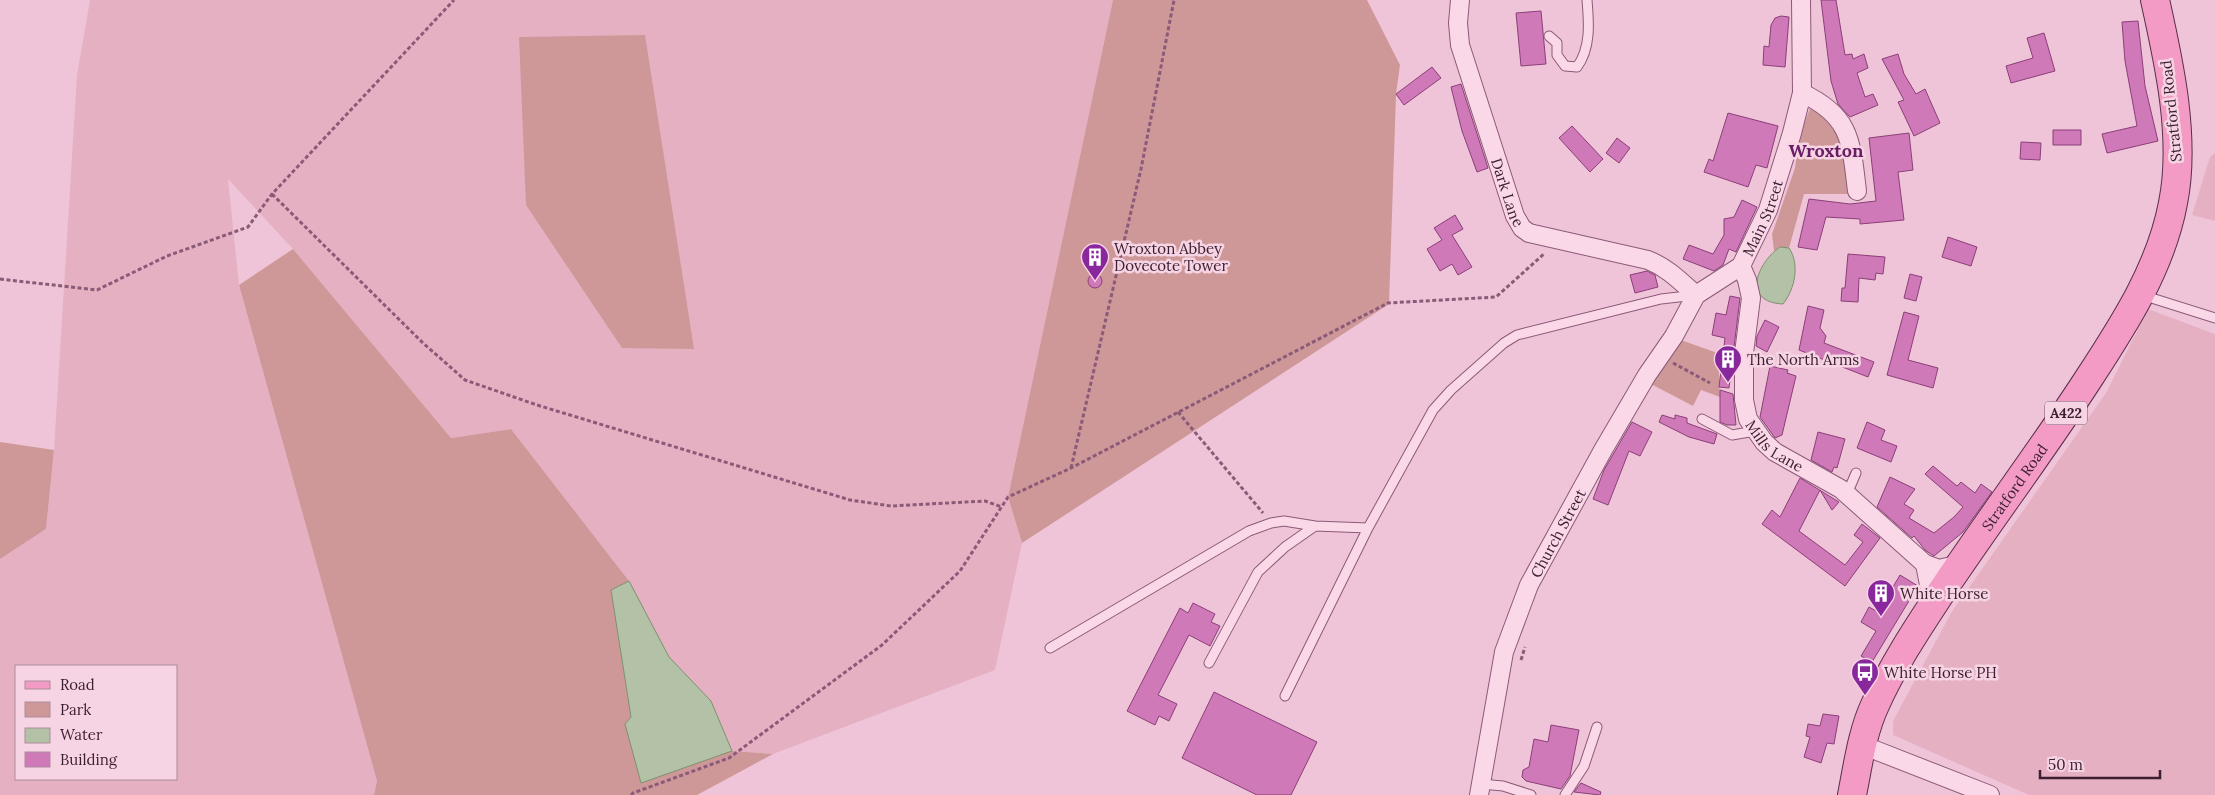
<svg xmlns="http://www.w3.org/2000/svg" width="2215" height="795" viewBox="0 0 2215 795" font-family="Lora,serif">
<rect width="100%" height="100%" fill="#efc4d8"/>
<path fill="#e5b1c2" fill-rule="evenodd" d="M90 0H1113L1008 497 1022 543 995 670 773 754 732 751 711 701 669 657 629 581 511 429 451 438 293 249 228 179 239 285 377 781 374 795H0V559L46 529 54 450 77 75ZM16 666H176V779H16Z
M2215 153V221L2192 215 2210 157Z
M2148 309 2215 334V795H2029L1893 735V721L1951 613 2106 393Z"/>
<path fill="#ce9899" d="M1113 0H1367L1400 65 1396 94 1389 304 1022 543 1008 497Z
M645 35 694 349 622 348 526 205 519 37Z
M1811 106 1840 133 1845 158 1848 194H1804L1789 248 1780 247 1774 251 1772 234 1795 168 1800 134Z
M293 249 451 438 511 429 629 581 611 590 631 717 626 724 641 783 732 751 773 754 697 795H374L377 781 239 285Z
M1678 339 1723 355 1719 370 1720 397 1701 390 1693 406 1649 383Z
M0 442 54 450 46 529 0 559Z"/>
<path fill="#b3c2a6" stroke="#7b916c" d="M1780 247 1789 248C1800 264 1795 289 1783 304 1741 302 1757 263 1780 247Z
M629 581 669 657 711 701 732 751 641 783 625 724 631 717 611 590Z"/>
<path fill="#cf79b8" stroke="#8b3f78" d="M1821 0H1836L1845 55 1852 54 1853 59 1864 54 1868 68 1857 73 1865 97 1873 94 1878 105 1850 117 1838 104 1831 81Z
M1541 11 1546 64 1521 66 1516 13Z
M1781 16 1789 17 1785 67 1763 65 1764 46 1769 47 1771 25 1775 18Z
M2138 21 2145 86 2158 141 2107 153 2102 134 2137 126 2125 61 2122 22Z
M2044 33 2055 71 2011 83 2006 66 2033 58 2027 38Z
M1898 54 1904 74 1916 94 1925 89 1940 123 1914 136 1898 102 1904 100 1882 59Z
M1432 67 1441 78 1404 105 1396 94Z
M1461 84 1488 168 1477 172 1462 131 1451 87Z
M1728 113 1778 126 1767 168 1756 165 1748 187 1704 172 1709 159 1713 161Z
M1572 126 1603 159 1590 172 1559 138Z
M2053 130H2081V145H2053Z
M1909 133 1913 170 1898 172 1904 220 1860 224V219L1826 217 1817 250 1798 247 1809 199 1850 204 1876 201 1869 138Z
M1617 138 1630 148 1619 163 1606 153Z
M2021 142 2041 143 2040 160 2020 159Z
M1742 200 1757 207 1736 252 1729 249 1723 265 1714 271 1683 259 1689 245 1713 254 1724 235V219L1734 217Z
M1455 215 1463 229 1452 235 1472 267 1458 275 1452 264 1440 271 1427 249 1442 240 1434 228Z
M1948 237 1977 247 1971 266 1942 257Z
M1848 254 1885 257 1883 274 1876 273 1875 280 1859 278 1858 302 1841 301 1842 288H1845Z
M1647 271 1655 275 1658 287 1635 293 1630 275Z
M1910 274 1922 277 1916 301 1904 298Z
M1088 281a7 7 0 1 1 14 0a7 7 0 1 1-14 0Z
M1730 296 1740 298 1729 388 1719 387 1725 338 1712 335 1716 313 1726 315Z
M1808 306 1824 310 1820 328 1826 336 1824 343 1874 362 1868 377 1799 350Z
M1904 312 1919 316 1908 360 1938 368 1933 388 1887 375Z
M1765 320 1779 327 1767 352 1756 346 1757 336Z
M1770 366 1788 370 1787 373 1796 376 1782 435 1775 438 1760 417Z
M1720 390 1733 394 1736 425H1727L1720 422Z
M1662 415 1675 419V415L1687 418V423L1717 434 1714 444 1689 437 1659 422Z
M1632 422 1652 432 1640 456 1629 451 1608 505 1593 499 1604 470Z
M1867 422 1885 430 1881 440 1897 446 1891 462 1857 448Z
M1818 432 1845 439 1837 468 1834 467 1832 472 1811 460Z
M1933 466 1957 486 1961 482 1975 493 1981 484 1992 492 1963 532 1934 556 1925 550 1914 536 1912 538 1877 507 1890 477 1915 489 1904 504 1914 510 1909 518 1934 533 1954 517 1963 507 1925 474Z
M1800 478 1839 502 1832 510 1820 490 1799 531 1845 565 1863 542 1854 535 1862 524 1880 538 1845 586 1762 524 1772 510 1780 517Z
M1900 575 1918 586 1872 662 1861 656 1876 631 1861 622 1869 607 1878 612Z
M1193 603 1215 614 1211 622 1220 626 1210 646 1189 635 1158 695 1177 704 1169 721 1159 716 1155 725 1127 711 1180 608 1188 613Z
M1214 692 1317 742 1291 795H1257L1182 758Z
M1823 714 1839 716 1834 744 1827 743 1821 763 1804 757 1810 737 1806 736 1808 724 1820 726Z
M1551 725 1579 730 1570 776 1561 789 1526 781 1522 777 1523 770 1529 767 1534 739 1548 742Z
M1581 783 1601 792 1600 795 1574 792Z"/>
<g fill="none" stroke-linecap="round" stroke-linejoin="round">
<g stroke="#8b5a78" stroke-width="11">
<path id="lane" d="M1549 36 1557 43V55L1565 66 1577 67C1591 48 1589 23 1587 0
M2142 295 2215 318
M1702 419 1732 435 1755 431
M1847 494 1856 473
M1050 648 1249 531 1271 523 1284 521 1315 526 1368 528
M1209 663 1258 572 1285 547 1315 526
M1285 696 1368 528 1433 410 1451 390 1504 343 1517 335 1661 299 1696 295
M1481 784 1503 786 1531 795
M1565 795 1584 766 1597 727"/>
</g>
<g stroke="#8b5a78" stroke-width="20">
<g id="street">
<path id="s1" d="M1460 0 1458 23 1460 45 1515 216 1522 228 1529 233 1648 260C1668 268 1681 282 1696 295"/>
<path d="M1802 93C1851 116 1851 141 1857 191"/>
<path id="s2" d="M1741 266 1747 280 1751 298 1744 353V400L1748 419 1764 442 1775 452 1841 489 1925 564 1939 569 1960 564"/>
<path d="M1925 564 1933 606"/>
<path d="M1862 745 1990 795"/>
<path id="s3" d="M1479 795 1504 652 1529 585 1603 450 1647 375 1674 336 1696 295 1741 266 1768 210 1792 133 1802 93 1801 0"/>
</g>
</g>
<g stroke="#582e4b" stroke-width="30">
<g id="primary">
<path id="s4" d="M1852 795C1858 765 1862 733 1875 705 1892 667 1915 632 1938 597 1987 523 2041 452 2089 378 2125 323 2161 267 2173 203 2186 139 2169 62 2155 0"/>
</g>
</g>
<path stroke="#8b5a78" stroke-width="3" stroke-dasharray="4 2.5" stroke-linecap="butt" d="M272 194 423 343 465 380 537 405 850 500 891 506 985 501 1002 507
M0 279 97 290 167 256 248 227 272 194 454 0
M1673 363 1710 383
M1178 412 1263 513
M1071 468 1141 169 1174 0
M1521 660 1525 647
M631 795 633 793 729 758 882 645 960 571 1008 497 1071 468 1388 303 1496 297 1545 253"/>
<use href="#lane" stroke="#fad8e7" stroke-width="9"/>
<use href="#street" stroke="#fad8e7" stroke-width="18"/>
<use href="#primary" stroke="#f39bc4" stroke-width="28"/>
</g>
<defs>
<g id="building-pin" transform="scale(1.4375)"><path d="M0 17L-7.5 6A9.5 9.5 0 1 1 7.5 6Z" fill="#89289c" stroke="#f7d4e3"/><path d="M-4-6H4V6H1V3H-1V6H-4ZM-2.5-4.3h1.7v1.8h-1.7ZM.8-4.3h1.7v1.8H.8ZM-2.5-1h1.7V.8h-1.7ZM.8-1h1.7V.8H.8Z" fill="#fff"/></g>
<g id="bus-pin" transform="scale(1.4375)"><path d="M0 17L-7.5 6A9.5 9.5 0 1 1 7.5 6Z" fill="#89289c" stroke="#f7d4e3"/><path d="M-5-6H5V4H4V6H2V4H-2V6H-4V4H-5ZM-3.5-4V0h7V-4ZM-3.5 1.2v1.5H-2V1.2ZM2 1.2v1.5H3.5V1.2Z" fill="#fff"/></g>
</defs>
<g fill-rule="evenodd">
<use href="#building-pin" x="1095" y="257"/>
<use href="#building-pin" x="1728" y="359"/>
<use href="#building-pin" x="1881" y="593"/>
<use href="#bus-pin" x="1865" y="672"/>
</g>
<g text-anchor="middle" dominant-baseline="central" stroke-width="5" stroke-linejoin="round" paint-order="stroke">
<rect fill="#f7d4e3" stroke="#735566" stroke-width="1" x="2045" y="401.5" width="42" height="23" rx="4"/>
<g font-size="14" font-weight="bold" fill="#3a1e31">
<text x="2066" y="413">A422</text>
</g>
<g font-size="15" fill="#3a1e31" stroke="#f7d4e3">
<text transform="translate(2171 111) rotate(-96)">Stratford Road</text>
<text stroke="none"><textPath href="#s1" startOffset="200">Dark Lane</textPath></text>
<text stroke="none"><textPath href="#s3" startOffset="658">Main Street</textPath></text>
<text stroke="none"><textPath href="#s2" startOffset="194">Mills Lane</textPath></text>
<text stroke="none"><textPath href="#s4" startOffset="352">Stratford Road</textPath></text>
<text stroke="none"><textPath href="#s3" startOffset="276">Church Street</textPath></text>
</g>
<g font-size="15" fill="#3a1e31" stroke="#f7d4e3" text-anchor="start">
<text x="1114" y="248">Wroxton Abbey<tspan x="1114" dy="17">Dovecote Tower</tspan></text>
<text x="1747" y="359">The North Arms</text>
<text x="1900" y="593">White Horse</text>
<text x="1884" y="672">White Horse PH</text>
</g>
<g font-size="18" font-weight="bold" fill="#681c64" stroke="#f7d4e3">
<text x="1826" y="150">Wroxton</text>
</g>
</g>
<rect x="15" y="665" width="162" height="115" fill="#f7d4e3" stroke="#ab8b9c"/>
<rect x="25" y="681" width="25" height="8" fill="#f39bc4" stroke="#ab8b9c"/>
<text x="60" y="690" font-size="15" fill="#3a1e31">Road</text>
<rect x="25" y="702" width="25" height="15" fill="#ce9899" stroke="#ab8b9c"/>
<text x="60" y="715" font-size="15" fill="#3a1e31">Park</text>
<rect x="25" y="728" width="25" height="15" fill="#b3c2a6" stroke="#ab8b9c"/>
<text x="60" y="740" font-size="15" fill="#3a1e31">Water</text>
<rect x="25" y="752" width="25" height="15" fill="#cf79b8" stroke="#ab8b9c"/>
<text x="60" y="765" font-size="15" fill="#3a1e31">Building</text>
<path d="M2040 770v8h120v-8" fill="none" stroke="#3a1e31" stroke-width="2.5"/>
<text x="2048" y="770" font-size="15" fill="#3a1e31" stroke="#f7d4e3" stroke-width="4" paint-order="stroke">50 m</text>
</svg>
